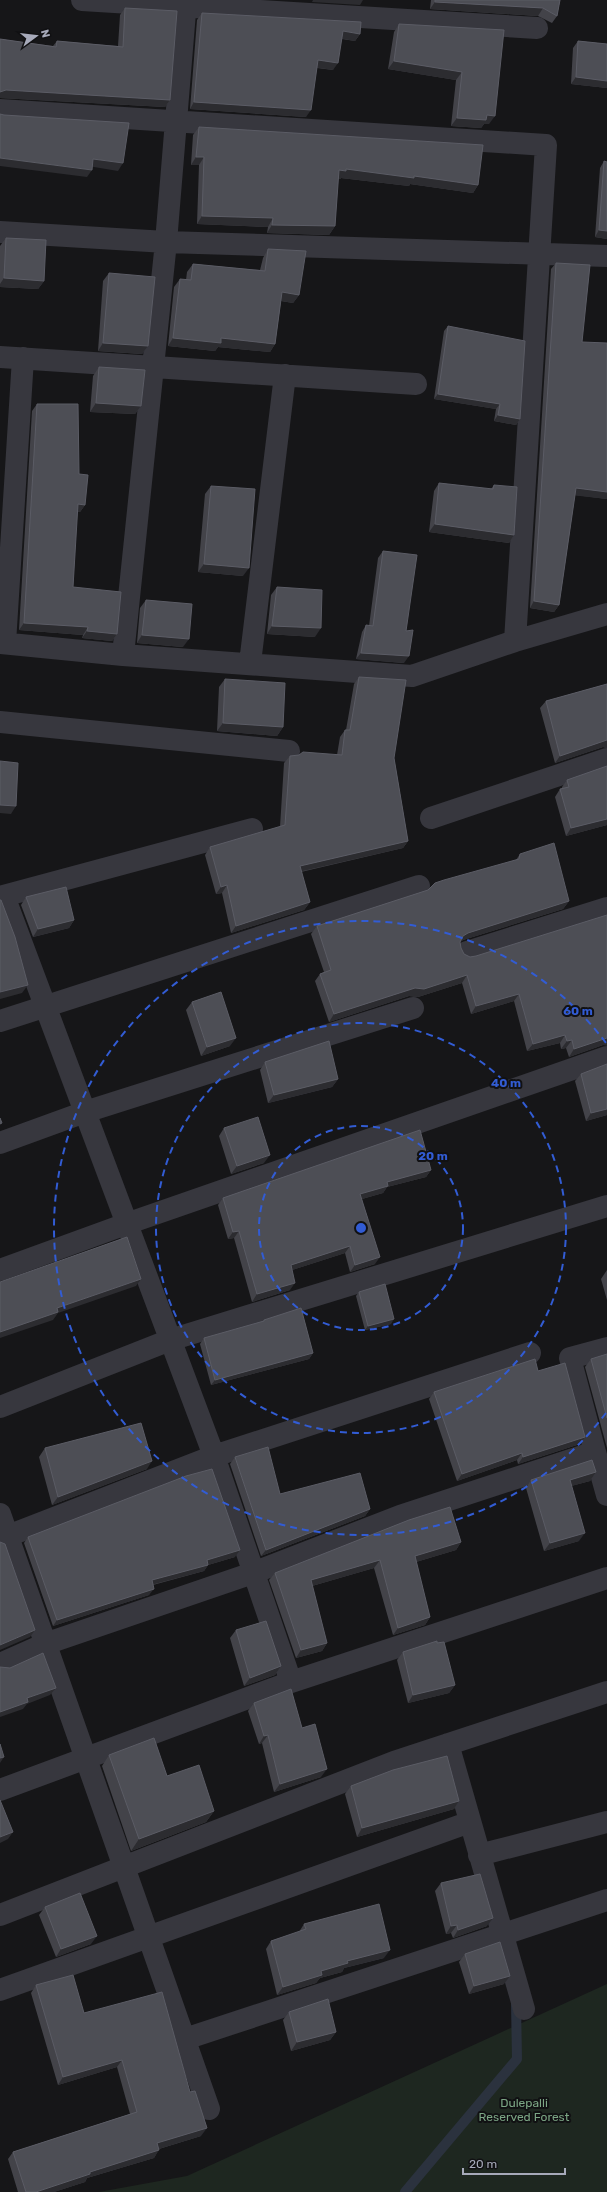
<svg xmlns="http://www.w3.org/2000/svg" width="607" height="2192" viewBox="0 0 607 2192" font-family="Rubik,sans-serif">
<rect width="100%" height="100%" fill="#161618"/>
<path fill="#1e2720" d="M607 1984V2192H99L187 2176Z"/>
<g fill="none" stroke-linecap="round" stroke-linejoin="round">
<path stroke="#2b323e" stroke-width="10" d="M405 2192 517 2059 516 2003"/>
<path stroke="#37373e" stroke-width="22" d="M82 0 537 28
M0 110 546 145 515 641
M0 232 166 242 607 256
M0 357 416 384
M0 643 123 655 412 676 515 641 607 614
M5 643 23 358
M123 655 166 242 186 0
M250 663 285 375
M0 722 289 751
M431 818 607 759
M4 896 214 1456 291 1682
M0 897 252 829
M467 952 607 908
M0 1021 419 886
M0 1143 85 1112 413 1008
M0 1270 126 1224 607 1057
M0 1407 170 1340 607 1206
M595 1452 607 1495
M0 1514 209 2109
M0 1539 214 1456 530 1353
M0 1664 45 1644 253 1573 400 1516 595 1452 570 1358 607 1348
M448 1744 524 2009
M0 1790 291 1682 607 1578
M479 1855 607 1822
M0 1915 394 1762 607 1692
M0 1990 470 1822
M185 2039 607 1900"/>
</g>
<path fill="#434349" d="M431 0H560L557 16 552 23 538 16 430 9Z
M125 8 170 100 165 107 0 98V39L53 46 57 41 118 46 120 15Z
M202 13 360 34 355 41 342 39 333 70 317 68 306 117 190 109 197 20Z
M399 24 504 30 489 124H484L481 128 451 126 456 80 388 69 394 32Z
M578 41 607 44V88L571 84 573 48Z
M199 127 478 185 473 193 410 184 409 186 341 178 340 179H338L335 226 329 235 267 233 268 227 197 224 199 165H191L193 135Z
M604 161 607 162V239L595 237 600 168Z
M6 238 44 281 38 289 0 287V246Z
M268 249 299 295 293 303 281 301 275 344 270 352 218 347 215 351 168 346 174 287 180 279 186 280 187 272 193 264 260 270 263 258Z
M556 263 582 342 607 499 575 495 559 605 554 612 530 608 551 269Z
M109 273 148 346 142 354 98 351 103 281Z
M448 326 520 419 516 425 494 421 496 409 434 399 444 331Z
M99 367 141 406 135 414 90 412 93 376Z
M37 404 79 474 85 505 80 512H77L73 587 117 634 112 641 82 638 83 635 19 630 32 411Z
M439 483 491 489 494 485 514 535 509 543 429 532 434 491Z
M211 486 243 576 198 572 205 494Z
M383 551 406 631 404 663 356 659 362 632 366 625 369 626 378 558Z
M277 587 315 637 267 634 271 595Z
M146 600 183 647 137 643 140 608Z
M359 677 394 758 408 841 403 848 301 872 310 902 304 910 231 933 222 893 216 894 205 855 210 847 280 827 284 763 290 756 337 755 340 737 345 730H346L354 684Z
M225 679 283 727 277 736 217 731 219 687Z
M607 684V748L603 747 555 763 540 708 546 701Z
M607 766V825L566 836 555 797 560 789H562V787L567 780Z
M520 854 569 901 563 909 463 940 460 942 461 948 464 954 603 1045 569 1057 566 1048 561 1049 560 1043 527 1051 514 1001 471 1014 462 983 418 997 409 996 329 1022 315 981 320 974 324 972 311 934 317 926 428 890 516 860Z
M26 897 74 920 69 928 33 937 21 905Z
M192 1002 230 1046 201 1056 186 1010Z
M265 1062 338 1079 332 1087 268 1103 260 1070Z
M581 1074 607 1115 586 1121 575 1081Z
M224 1128 264 1163 231 1174 219 1136Z
M431 1170 426 1177 387 1187 383 1193 362 1199 375 1264 350 1272 345 1253 292 1270 290 1290 252 1302 234 1238 228 1239 218 1205 223 1198Z
M607 1270V1300L601 1279Z
M359 1292 391 1324 365 1330 356 1296Z
M264 1320 313 1353 309 1359 211 1385 200 1344 204 1338 262 1322Z
M607 1354V1448L585 1367 591 1359Z
M538 1371 580 1444 518 1464 517 1460 457 1481 429 1399 434 1392Z
M45 1448 147 1469 52 1505 39 1457Z
M235 1457 280 1494 370 1509 365 1516 261 1556 230 1464Z
M596 1472 590 1481 571 1486 579 1541 544 1551 526 1488 531 1480Z
M28 1537 235 1557 208 1565 204 1571 153 1585 149 1595 53 1626 24 1543Z
M461 1542 456 1550 416 1562 430 1617 425 1625 393 1635 374 1568 312 1586 327 1643 322 1651 296 1658 269 1580 275 1573Z
M236 1630 281 1666 275 1675 244 1686 230 1638Z
M437 1643 455 1685 449 1693 408 1703 397 1660 403 1652Z
M254 1703 302 1728 321 1777 274 1792 262 1743 259 1744 248 1711Z
M109 1755 167 1776 214 1811 206 1822 131 1851 102 1766Z
M351 1786 459 1801 454 1809 357 1837 345 1794Z
M441 1883 487 1926 453 1938 451 1933 446 1934 435 1891Z
M45 1907 91 1944 56 1957 39 1915Z
M304 1924 384 1958 344 1968 342 1972 320 1978 316 1983 277 1995 266 1949 271 1941 299 1932Z
M465 1954 504 1984 469 1994 459 1962Z
M36 1985 84 2013 201 2136 159 2149 154 2158 87 2178 85 2182 54 2192H18L8 2159 13 2152 130 2114 117 2067 58 2085 31 1993Z
M289 2012 336 2032 330 2040 291 2051 283 2020Z"/>
<path fill="#2c2c30" d="M313 0H363L360 5 312 2Z
M435 2 543 8 538 16 430 9Z
M343 31 360 34 355 41 338 38Z
M318 60 338 63 333 70 313 67Z
M394 61 462 72 456 80 388 69Z
M576 77 607 81V88L571 84Z
M6 90 170 100 165 107 0 98V92Z
M194 102 311 110 306 117 190 109Z
M487 115 495 116 489 124H484L481 128 451 126 457 118Z
M196 157H204L199 165H191Z
M0 158 92 170 87 177 0 166Z
M93 159 123 163 118 171 88 166Z
M346 169 414 176 478 185 473 193 410 184 409 186 341 178 340 179H333L339 170Z
M202 216 273 218 268 227 197 224Z
M272 225 335 226 329 235 267 233Z
M599 230 607 231V239L595 237Z
M4 278 44 281 38 289 0 287V284Z
M282 292 299 295 293 303 276 300Z
M173 338H221L275 344 270 352 218 347 215 351 168 346Z
M103 343 148 346 142 354 98 351Z
M438 394 500 404 496 409 434 399Z
M96 403 141 406 135 414 90 412Z
M498 415 520 419 516 425 494 421Z
M576 488 607 492V499L571 495Z
M78 504 85 505 80 512 73 511Z
M435 524 514 535 509 543 429 532Z
M204 564 249 568 243 576 198 572Z
M534 601 559 605 554 612 530 608Z
M24 623 88 627 83 635 19 630Z
M272 626 321 628 315 637 267 634Z
M87 631 117 634 112 641 82 638Z
M142 635 189 639 183 647 137 643Z
M361 653 409 656 404 663 356 659Z
M223 723 283 727 277 736 217 731Z
M607 740V748L603 747 555 763 560 756Z
M0 805 16 806 11 814 0 813Z
M607 819V825L566 836 571 828Z
M408 841 403 848 294 873 300 866Z
M227 885 222 893 216 894 221 887Z
M569 901 563 909 463 940 458 944 463 936 468 933Z
M310 902 304 910 231 933 236 926Z
M74 920 69 928 33 937 38 929Z
M467 975 462 983 418 997 409 996 329 1022 334 1014 415 988Z
M28 985 22 993 0 999V992Z
M519 994 514 1001 471 1014 476 1006Z
M565 1035 560 1043 527 1051 533 1044Z
M236 1038 230 1046 201 1056 207 1047Z
M607 1038V1046L603 1045 569 1057 574 1049Z
M572 1040 566 1048 561 1049 567 1041Z
M338 1079 332 1087 268 1103 274 1095Z
M607 1109V1115L586 1121 591 1113Z
M270 1155 264 1163 231 1174 237 1166Z
M431 1170 426 1177 387 1187 383 1193 355 1201 360 1194 387 1182Z
M239 1231 234 1238 228 1239 233 1232Z
M350 1246 345 1253 286 1272 291 1265Z
M380 1257 375 1264 350 1272 355 1265Z
M141 1279 136 1286 58 1313 53 1320 0 1338V1332L57 1308Z
M295 1283 290 1290 252 1302 257 1294Z
M394 1319 391 1324 365 1330 368 1326Z
M313 1353 309 1359 211 1385 215 1380Z
M585 1437 580 1444 518 1464 523 1457Z
M522 1453 517 1460 457 1481 462 1474Z
M152 1461 147 1469 52 1505 58 1497Z
M596 1472 590 1481 564 1488 570 1480Z
M370 1509 365 1516 261 1556 266 1550Z
M585 1533 579 1541 544 1551 550 1543Z
M461 1542 456 1550 409 1564 415 1556Z
M240 1550 235 1557 208 1565 204 1571 147 1586 152 1580 207 1560Z
M380 1560 374 1568 305 1588 311 1580Z
M154 1589 149 1595 53 1626 57 1620Z
M430 1617 425 1625 393 1635 398 1628Z
M35 1630 30 1637 0 1650V1645Z
M327 1643 322 1651 296 1658 301 1650Z
M281 1666 275 1675 244 1686 250 1678Z
M455 1685 449 1693 408 1703 413 1695Z
M56 1688 50 1695 27 1704 23 1709 0 1717V1712L27 1698Z
M268 1735 262 1743 259 1744 264 1736Z
M4 1757 0 1763V1758Z
M327 1769 321 1777 274 1792 280 1784Z
M459 1801 454 1809 357 1837 362 1828Z
M214 1811 206 1822 131 1851 139 1839Z
M13 1832 8 1839 0 1843V1837Z
M493 1918 487 1926 453 1938 458 1930Z
M457 1925 451 1933 446 1934 451 1926Z
M97 1936 91 1944 56 1957 61 1949Z
M390 1950 384 1958 344 1968 342 1972 320 1978 316 1983 277 1995 283 1987 321 1971 347 1961Z
M510 1976 504 1984 469 1994 474 1986Z
M336 2032 330 2040 291 2051 297 2042Z
M122 2060 117 2067 58 2085 63 2077Z
M207 2128 201 2136 152 2151 157 2143Z
M159 2150 154 2158 87 2178 85 2182 54 2192H36L90 2172Z"/>
<path fill="#4d4e55" stroke="#5b5c65" d="M435 0H560L557 16 543 8 435 2Z
M125 8 177 11 170 100 6 90 0 92V39L56 47 57 41 123 47Z
M202 13 361 22 360 34 343 31 338 63 318 60 311 110 194 102Z
M399 24 504 30 495 116 487 115 486 120 457 118 462 72 394 61Z
M578 41 607 44V81L576 77Z
M0 114 4 115 129 123 123 163 93 159 92 170 0 158Z
M199 127 483 145 478 185 414 176V178L346 169V171L339 170 335 226 272 225 273 218 202 216 204 157H196Z
M604 161 607 162V231L599 230Z
M6 238 46 240 44 281 4 278Z
M268 249 306 251 299 295 282 292 275 344 221 338V343L173 338 180 279 191 280 193 264 265 271Z
M556 263 590 265 582 342 607 343V492L576 488 559 605 534 601Z
M109 273 155 277 148 346 103 343Z
M448 326 525 341 520 419 498 415 500 404 438 394Z
M99 367 145 370 141 406 96 403Z
M37 404H78L79 474 88 475 85 505 78 504 73 587 121 592 117 634 87 631 88 627 24 623Z
M439 483 493 489 494 485 517 487 514 535 435 524Z
M211 486 255 489 249 568 204 564Z
M383 551 417 555 406 631 413 630 409 656 361 653 366 625 373 626Z
M277 587 322 590 321 628 272 626Z
M146 600 192 604 189 639 142 635Z
M359 677 406 680 394 758 408 841 300 866 310 902 236 926 227 885 221 887 210 847 285 825 290 756 299 755 303 752 342 755 345 730H350Z
M225 679 285 683 283 727 223 723Z
M607 684V740L560 756 546 701Z
M0 761 18 763 16 806 0 805Z
M607 766V819L571 828 560 789 569 787 567 780Z
M554 843 569 901 468 933 463 936 460 942 461 948 464 954 470 957 476 956 607 915V1038L574 1049 572 1040 567 1041 565 1035 533 1044 519 994 476 1006 467 975 424 989 415 988 334 1014 320 974 331 970 317 926 428 890 435 883 444 880 519 859 520 854Z
M66 887 74 920 38 929 26 897Z
M0 900H1L15 937 28 985 0 992Z
M221 992 236 1038 207 1047 192 1002Z
M329 1041 338 1079 274 1095 265 1062Z
M607 1064V1109L591 1113 581 1074Z
M258 1117 270 1155 237 1166 224 1128Z
M0 1118 2 1123 0 1124Z
M420 1130 431 1170 387 1182 388 1186 360 1194 380 1257 355 1265 350 1246 291 1265 295 1283 257 1294 239 1231 233 1232 223 1198Z
M127 1237 141 1279 57 1308 58 1312 0 1332V1282Z
M385 1284 394 1319 368 1326 359 1292Z
M301 1308 313 1353 215 1380 204 1338 264 1321V1320Z
M607 1354V1418L591 1359Z
M535 1359 538 1371 565 1363 585 1437 523 1457 522 1453 462 1474 434 1392Z
M141 1423 152 1461 58 1497 45 1448Z
M268 1447 280 1494 360 1473 370 1509 266 1550 235 1457Z
M592 1460 596 1472 570 1480 585 1533 550 1543 531 1480Z
M212 1469 240 1550 207 1560 208 1565 152 1580 154 1589 57 1620 28 1537 186 1476Z
M450 1507 461 1542 415 1556 430 1617 398 1628 380 1560 311 1580 327 1643 301 1650 275 1573 409 1520Z
M0 1542 5 1544 35 1630 0 1645Z
M266 1621 281 1666 250 1678 236 1630Z
M437 1641V1643L444 1642 455 1685 413 1695 403 1652Z
M43 1653 56 1688 27 1698 28 1702 0 1712V1667L10 1668Z
M291 1689 302 1728 315 1724 327 1769 280 1784 268 1735 264 1736 254 1703Z
M154 1738 167 1776 199 1765 214 1811 139 1839 109 1755Z
M0 1744 4 1757 0 1758Z
M447 1756 459 1801 362 1828 351 1786 393 1770Z
M0 1800 13 1832 0 1837Z
M480 1874 493 1918 458 1930 457 1925 451 1926 441 1883Z
M80 1893 97 1936 61 1949 45 1907Z
M379 1904 390 1950 347 1961 348 1963 321 1971 322 1975 283 1987 271 1941 306 1929 304 1924Z
M500 1942 510 1976 474 1986 465 1954Z
M73 1975 84 2013 162 1992 190 2092 195 2091 207 2128 157 2143 159 2150 90 2172V2174L36 2192H26L13 2152 137 2112 122 2060 63 2077 36 1985Z
M328 1999 336 2032 297 2042 289 2012Z"/>
<g fill="none" stroke="#325cd4" stroke-width="2" stroke-dasharray="7 5">
<circle cx="361" cy="1228" r="102"/>
<circle cx="361" cy="1228" r="205"/>
<path d="M606 1413A307 307 0 1 1 606 1043"/>
</g>
<g text-anchor="middle" dominant-baseline="central" stroke-width="4" stroke-linejoin="round" paint-order="stroke">
<g font-size="12" fill="#7ca685" stroke="#111113">
<text x="524" y="2103">Dulepalli<tspan x="524" dy="14">Reserved Forest</tspan></text>
</g>
</g>
<circle cx="361" cy="1228" r="6" fill="#325cd4" stroke="#111113" stroke-width="2"/>
<g font-size="12" text-anchor="middle" font-weight="bold" fill="#325cd4" stroke="#111113" stroke-width="4" stroke-linejoin="round" paint-order="stroke">
<text x="578" y="1015">60 m</text>
<text x="506" y="1087">40 m</text>
<text x="433" y="1160">20 m</text>
</g>
<g transform="translate(36 36) rotate(75)" stroke="#111113" stroke-width="3" paint-order="stroke">
<path d="M0-3L7 15L0 10L-7 15Z" fill="#a7aaba"/>
<text y="-6" font-size="11" font-weight="bold" text-anchor="middle" fill="#a7aaba">N</text>
</g>
<path d="M463 2168v6h102v-6" fill="none" stroke="#a7aaba" stroke-width="2"/>
<text x="469" y="2168" font-size="12" fill="#a7aaba" stroke="#111113" stroke-width="3" paint-order="stroke">20 m</text>
</svg>
